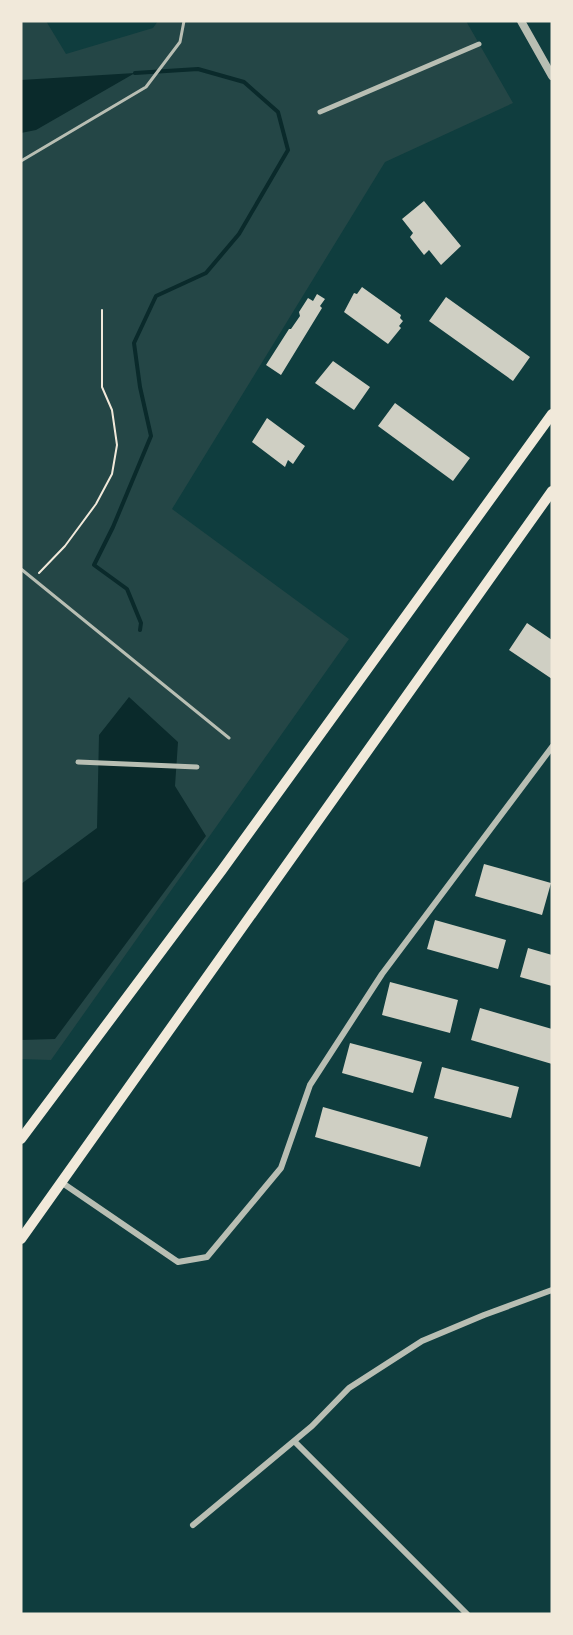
<svg xmlns="http://www.w3.org/2000/svg" width="573" height="1635" viewBox="0 0 573 1635" font-family="'Asap Condensed',sans-serif">
<rect width="100%" height="100%" fill="#0f3d3e"/>
<path fill="#244646" d="M21 21H46L66 54 153 28 158 21H466L513 103 385 162 172 509 349 639 51 1060 21 1059Z"/>
<path fill="#0a2a2b" d="M135 73 36 130 21 133V80Z
M129 697 178 742 175 786 206 836 55 1039 21 1040V884L97 828 99 735Z"/>
<g fill="none" stroke-linecap="round" stroke-linejoin="round">
<path stroke="#0a2a2b" stroke-width="4" d="M135 73 198 69 244 82 278 112 288 150 239 234 206 273 156 296 134 343 140 387 151 436 113 527 94 565 127 589 141 623 140 630"/>
</g>
<path fill="#cfcfc3" d="M424 201 461 246 441 265 429 250 424 255 410 237 413 233 402 219Z
M362 287 401 315 400 318 403 321 399 326 401 328 388 344 344 312 354 293 357 294Z
M317 294 325 299 320 306 322 308 281 375 266 365 289 329H291L300 316 299 312 308 298 313 301Z
M446 297 530 357 513 381 429 321Z
M333 361 370 387 354 410 315 383Z
M395 403 470 458 453 481 378 426Z
M267 418 305 446 293 464 288 460 285 467 252 442Z
M527 623 552 640V679L509 650Z
M484 864 551 883 542 915 475 896Z
M435 920 506 940 498 969 427 949Z
M528 948 552 955V986L520 977Z
M390 982 458 1000 450 1033 382 1015Z
M480 1008 552 1029V1064L471 1040Z
M350 1043 422 1062 413 1093 342 1073Z
M442 1067 519 1087 511 1118 434 1098Z
M323 1107 428 1137 420 1167 315 1137Z"/>
<g fill="none" stroke-linecap="round" stroke-linejoin="round">
<path stroke="#f1e9da" stroke-width="2" d="M39 573 65 546 96 504 112 474 117 445 112 410 102 387V310"/>
<path stroke="#b8beb3" stroke-width="3" d="M21 161 146 87 180 42 184 21
M21 569 229 738"/>
<path stroke="#b8beb3" stroke-width="5" d="M320 112 479 44
M78 762 197 767"/>
<path stroke="#b8beb3" stroke-width="6" d="M61 1182 178 1262 207 1257 281 1168 310 1085 382 974 552 747
M294 1441 467 1614
M193 1525 312 1426 349 1388 422 1341 484 1315 552 1290"/>
<path stroke="#b8beb3" stroke-width="8" d="M521 21 552 76"/>
<path stroke="#f1e9da" stroke-width="10" d="M21 1139 222 870 552 414
M21 1239 552 491"/>
</g>
<rect width="573" height="1635" fill="none" stroke="#f1e9da" stroke-width="45"/>
</svg>
